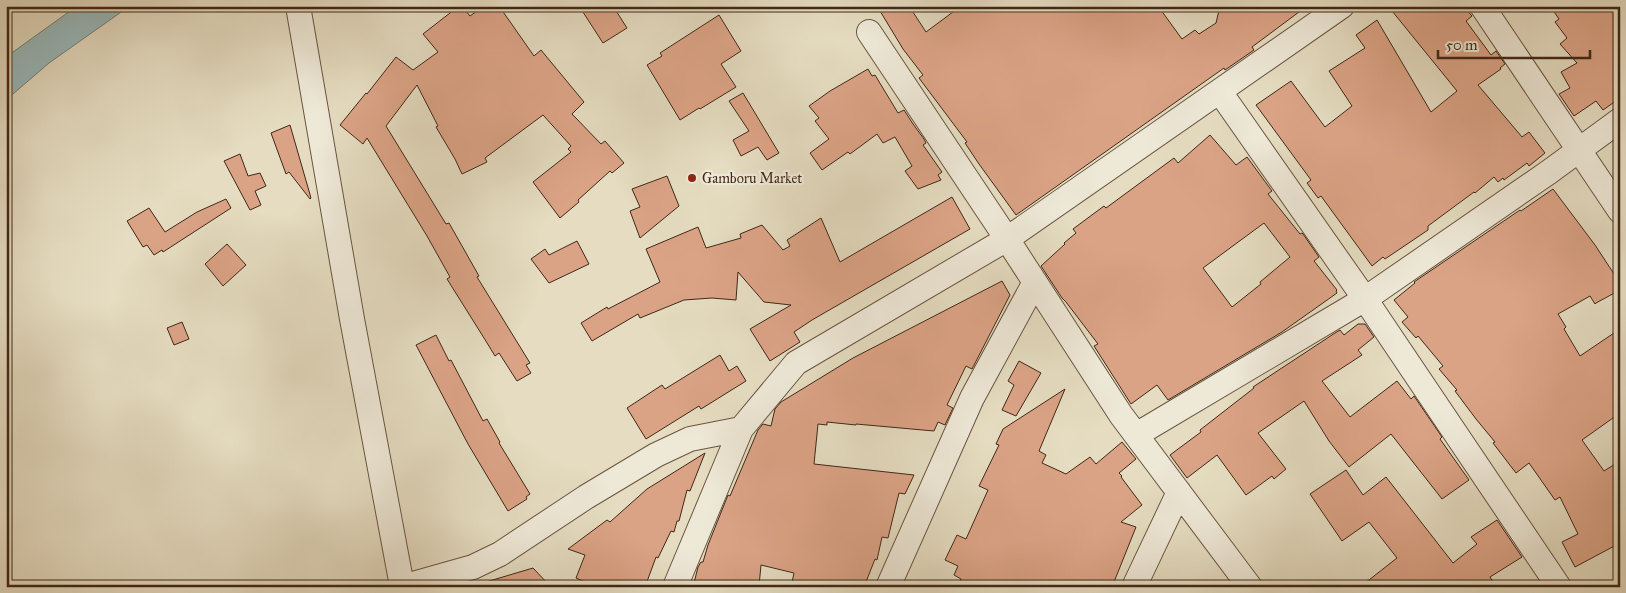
<svg xmlns="http://www.w3.org/2000/svg" width="1626" height="593" viewBox="0 0 1626 593" font-family="'IM FELL Great Primer',serif">
<rect width="100%" height="100%" fill="#e5dcc1"/>
<filter id="stains"><feTurbulence type="fractalNoise" baseFrequency=".004" numOctaves="4"/><feColorMatrix values="0 0 0 0 .2 0 0 0 0 .09 0 0 0 0 .02 0 0 0 .5 -.17"/></filter>
<radialGradient id="worn" r=".72"><stop offset=".6" stop-color="#630" stop-opacity="0"/><stop offset="1" stop-color="#630" stop-opacity=".3"/></radialGradient>
<path fill="#99b9bc" stroke="#757f7a" d="M77 6H150L124 10 49 63 6 100V57Z"/>
<path fill="#dba386" stroke="#402816" fill-rule="evenodd" d="M459 6H462L470 16 484 6H499L534 56 541 50 584 102 572 114 601 144 605 141 624 163 612 173 610 171 578 200 579 202 560 218 533 182 571 152 568 149 571 146 543 115 485 158 487 162 462 174 455 159 436 127 438 126 417 85 386 126 446 224 449 223 479 276 477 277 530 363 526 365 531 373 517 381 499 353 495 356 484 338 447 279 450 277 427 236 367 138 363 144 340 125 366 93 367 94 396 57 413 70 438 52 423 34Z
M579 6H613L627 28 603 43Z
M877 6H909L926 32 961 6H1158L1182 39 1195 30 1199 34 1216 23 1220 6H1307L1252 47 1254 50 1225 70 1224 68 1016 215 979 164 965 143 967 142 919 78 923 75 903 49Z
M1388 6H1463L1472 16 1466 21 1491 55 1496 51 1505 64 1500 68 1501 69 1478 85 1522 137 1529 132 1545 153 1529 166 1527 163 1504 180 1503 178 1498 182 1494 177 1475 193 1474 192 1428 226V230L1385 259 1383 257 1372 266 1321 196 1318 198 1307 183 1311 180 1256 105 1291 81 1325 127 1352 106 1329 71 1365 48 1356 35 1377 20 1431 112 1457 91Z
M1550 6H1620V98L1603 110 1596 101 1574 116 1559 94 1570 88 1561 72 1577 63 1560 44 1567 38 1555 22 1559 19Z
M719 15 741 51 721 64 736 87 700 109 699 108 680 120 647 65 662 56 660 53Z
M868 69 872 76 875 75 898 113 904 110 913 124 924 139 926 143 923 145 942 172 938 175 941 180 918 189 905 171 912 166 895 137 883 143 877 134 850 154 848 152 822 170 810 153 829 139 815 121 819 118 809 106 830 91Z
M743 93 779 153 767 160 758 147 741 156 733 140 749 131 729 101Z
M290 125 311 198 310 199 289 172 286 174 271 133Z
M1210 135 1236 165 1247 157 1272 191 1268 194 1300 234 1302 233 1303 234 1319 257 1314 261 1337 290 1336 291 1337 293 1282 332 1168 400 1157 385 1131 404 1094 346 1098 344 1066 302 1062 298 1041 266 1065 244 1064 243 1076 233 1073 229 1104 206 1106 208 1174 158 1178 163ZM1264 223 1290 257 1260 282 1261 284 1232 307 1203 268Z
M240 154 248 176 260 173 266 186 255 191 261 205 250 210 224 161Z
M667 176 679 206 640 238 630 211 640 207 632 189Z
M1553 189 1595 245 1620 283V290L1596 303 1595 304 1590 296 1558 314 1566 327 1564 329 1580 356 1620 329V413L1582 440 1604 471 1620 461V543L1575 567 1562 542 1578 534 1560 497 1555 500 1529 463 1516 473 1493 443 1495 442 1476 419 1455 391 1457 390 1439 369 1443 366 1418 336 1416 338 1402 322 1408 317 1394 300 1415 283 1414 282 1520 210 1521 211Z
M952 197 970 229 812 320 794 332 800 342 770 361 750 329 791 305 764 302 738 272 736 300 712 298 684 300 640 318 638 314 592 341 581 323 607 307 608 309 660 282 646 249 698 227 706 248 741 238 740 234 762 225 783 250 790 246 787 240 821 218 840 262Z
M226 199 231 208 163 252 162 250 154 255 147 245 143 247 127 221 149 208 165 232 197 212Z
M577 241 589 264 549 283 531 259 545 249 549 255Z
M227 244 246 265 223 286 205 264Z
M1002 281 1010 295 972 369 966 366 947 405 953 408 945 425 938 422 934 431 856 424V425L827 422V425L818 424 814 464 914 475 905 494 899 493 888 538 882 537 877 560 875 559 864 587H791L794 573 761 565 759 586 693 587 698 567 701 562H703L708 545 728 495 730 496 758 430 763 424 771 426 775 409 781 402 853 358Z
M182 322 189 339 174 345 167 328Z
M1358 324H1365L1374 337 1358 350 1362 355 1322 381 1350 417 1397 381 1411 399 1414 396 1442 437 1440 439 1469 480 1442 499 1391 434 1349 467 1329 441 1304 401 1258 433 1286 469 1274 479 1272 476 1246 495 1217 455 1187 478 1170 455 1201 432 1200 430 1254 388 1253 387 1335 333 1340 330 1344 335Z
M436 335 449 361 451 360 483 421 487 419 500 442 499 443 530 494 526 497 527 499 508 511 468 444 416 345Z
M720 355 729 371 737 366 746 381 701 409 699 406 646 439 627 408 662 385 665 389Z
M1019 361 1041 373 1016 416 1002 410 1014 385 1008 381Z
M1065 389 1039 451 1046 455 1042 463 1066 474 1090 457 1096 464 1122 442 1136 459 1119 473 1122 476 1121 477 1142 505 1121 522 1136 527 1112 587H958L961 579 954 575 958 566 945 560 957 535 966 539 988 490 979 486 999 445 996 444 1003 429Z
M705 453 690 491 687 490 679 521H677L674 532 671 531 658 558 656 557 645 587H586L587 583 576 578 585 555 568 549 607 520 610 522 647 489Z
M1346 470 1363 495 1386 477 1453 563 1477 544 1471 537 1497 520 1522 557 1490 577 1496 587H1360L1397 558 1369 522 1342 541 1310 494Z
M533 568 551 587H486V582Z"/>
<g fill="none" stroke-linecap="round" stroke-linejoin="round">
<g stroke="#695541" stroke-width="26">
<path id="street" d="M298 6 352 319 402 586
M1482 6 1620 211
M869 32 1007 239 1121 415 1250 587
M1220 92 1365 299 1559 587
M1136 435 1365 299 1549 172 1620 120
M402 587 473 567 500 554 586 497 656 455 690 439 741 429
M675 587 741 429 796 363 1007 239 1342 6
M888 587 972 398 1035 282
M1134 587 1179 492"/>
</g>
<use href="#street" stroke="#eee8d7" stroke-width="24"/>
</g>
<circle fill="#8f2418" stroke="#eee8d7" stroke-width="2" cx="692" cy="178" r="5"/>
<g text-anchor="middle" dominant-baseline="central" stroke-width="4.5" stroke-linejoin="round" paint-order="stroke">
<g font-size="14" fill="#402816" stroke="#eee8d7" text-anchor="start">
<text x="702" y="178">Gamboru Market</text>
</g>
</g>
<rect width="1626" height="593" fill="none" stroke="#e5dcc1" stroke-width="25"/>
<rect x="8" y="8" width="1611" height="578" fill="none" stroke="#402816" stroke-width="2.5"/>
<rect x="12" y="12" width="1601" height="568" fill="none" stroke="#402816"/>
<path d="M1438 50v8h152v-8" fill="none" stroke="#402816" stroke-width="2.5"/>
<text x="1446" y="50" font-size="15" fill="#402816" stroke="#eee8d7" stroke-width="4" paint-order="stroke">50 m</text>
<rect width="100%" height="100%" filter="url(#stains)"/>
<rect width="100%" height="100%" fill="url(#worn)"/>
</svg>
